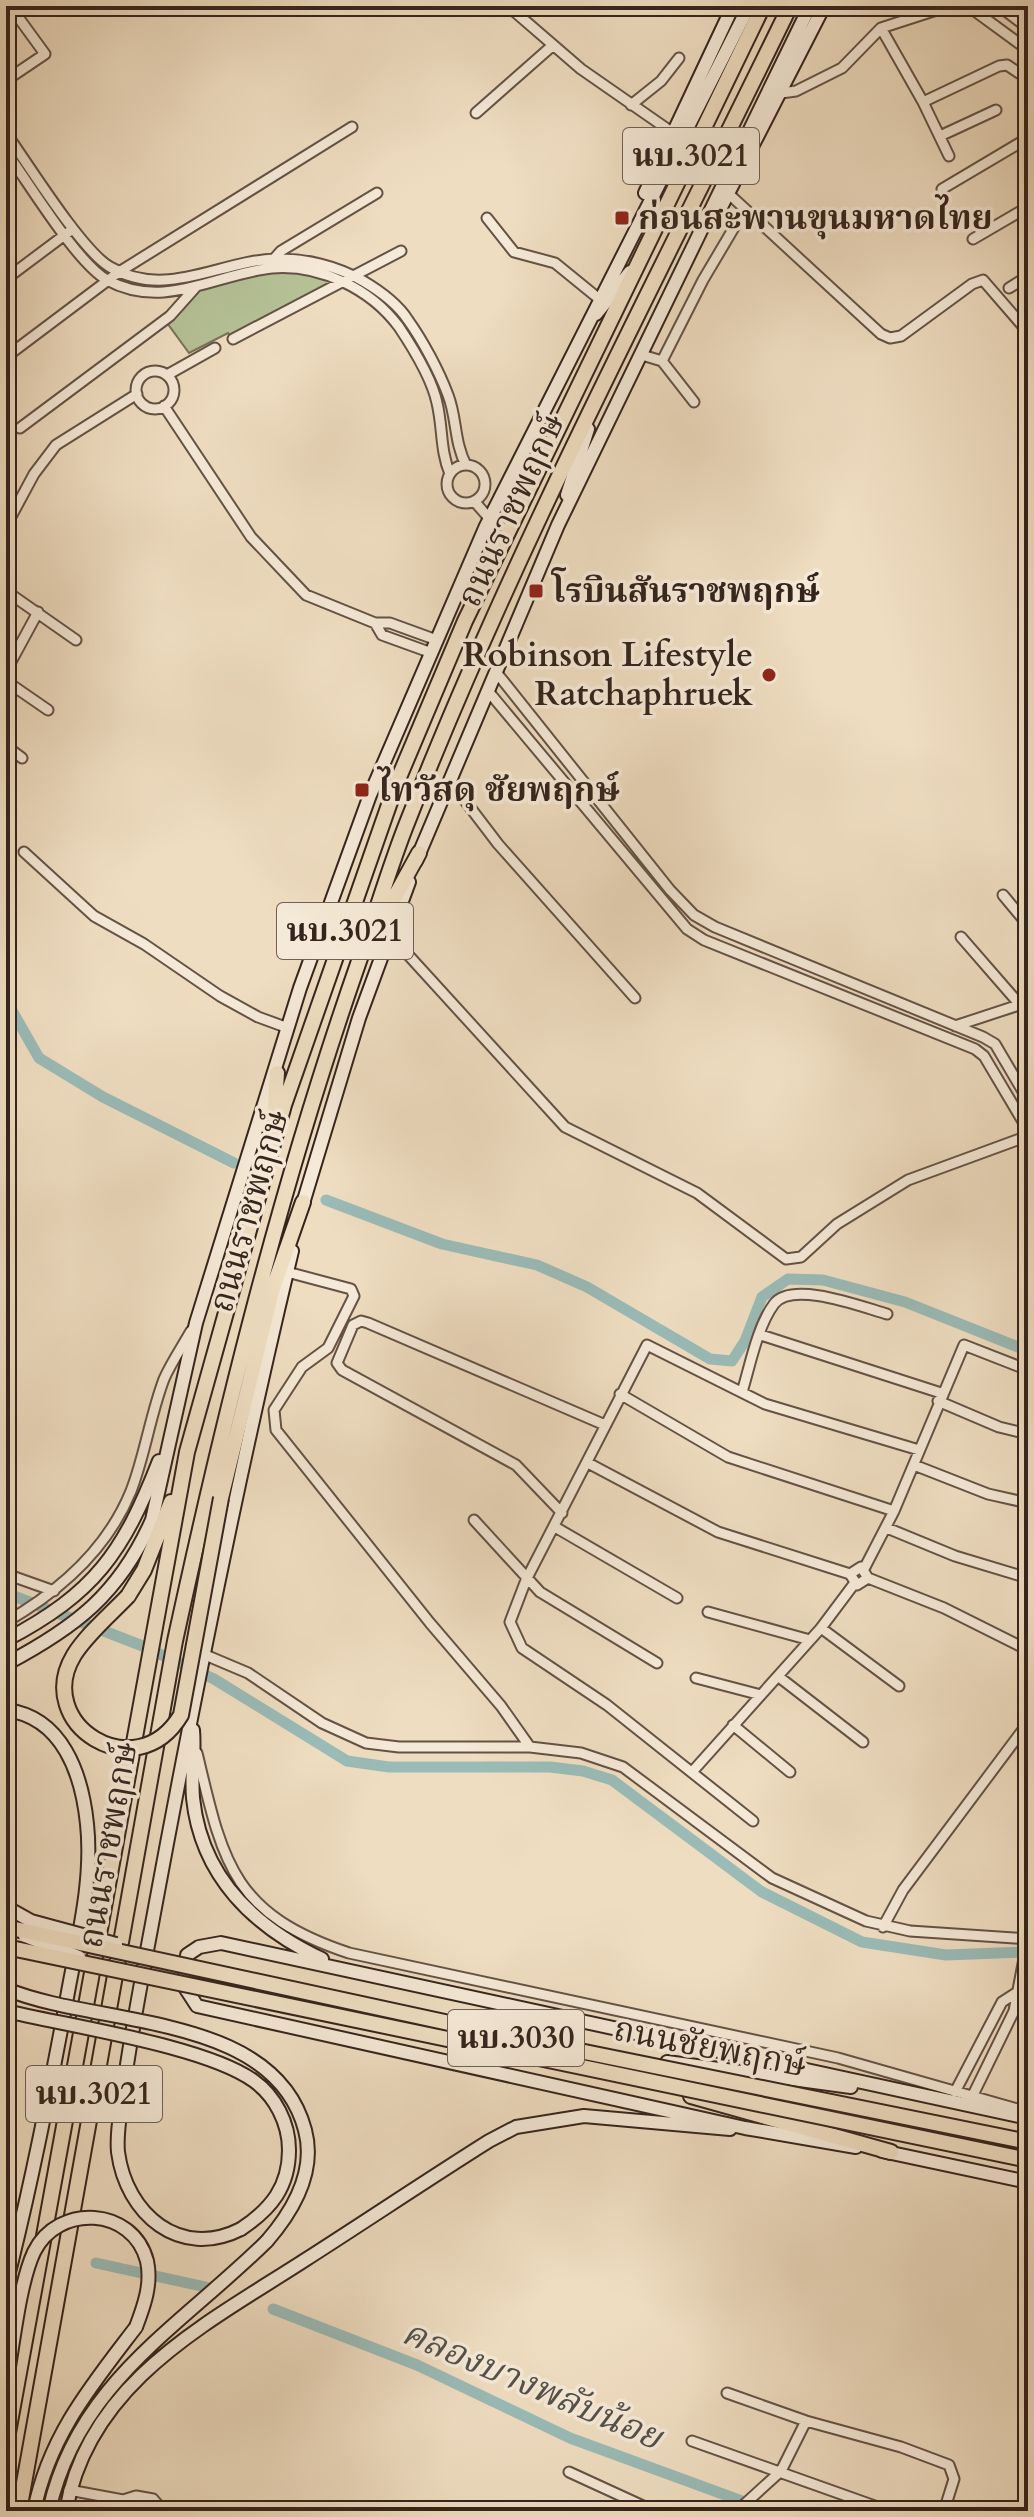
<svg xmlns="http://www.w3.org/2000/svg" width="1034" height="2517" viewBox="0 0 1034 2517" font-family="Cardo,'Noto Serif Thai',serif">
<rect width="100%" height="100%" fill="#efddc1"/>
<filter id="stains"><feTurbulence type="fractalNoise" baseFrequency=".0025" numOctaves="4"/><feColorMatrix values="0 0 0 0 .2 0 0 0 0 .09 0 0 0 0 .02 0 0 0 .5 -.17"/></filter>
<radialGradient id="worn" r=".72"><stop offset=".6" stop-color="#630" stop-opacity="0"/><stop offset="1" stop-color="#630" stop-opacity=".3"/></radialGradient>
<path fill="#b5c296" stroke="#75735a" stroke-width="2" d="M289 269 344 282 233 339 228 333 189 353 165 320 195 288 248 273Z"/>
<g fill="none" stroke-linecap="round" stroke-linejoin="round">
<path stroke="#9abbb7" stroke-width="11" d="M6 1000 39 1058 103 1097 234 1163
M326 1200 442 1244 537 1265 587 1287 710 1359 732 1361 745 1341 762 1297 788 1279 823 1280 905 1302 1028 1351
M6 1593 140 1645 214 1679 347 1761 389 1767H550L583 1771 612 1780 762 1892 862 1942 946 1955 1028 1952
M96 2263 215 2289
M273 2309 417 2365 570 2438 769 2511"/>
<g stroke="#645246" stroke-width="13">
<path id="minor" d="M508 6 581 69 673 133
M968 6 1028 50
M999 6 1028 28
M881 28 923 102 999 66 1007 65 1028 79
M8 79 45 54 10 6
M781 93 796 91 842 68 881 28 949 6
M923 102 949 156
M631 105 661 81 679 58
M476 113 552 46
M6 133C28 164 82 251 110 267 166 300 218 261 275 259 305 258 337 266 363 281 380 291 397 303 408 320 423 341 439 371 448 395 457 418 454 442 466 465
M940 136 996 110
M6 152C29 183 76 262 107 280 164 311 215 274 272 268 320 264 371 289 399 327 413 348 432 379 437 403 443 428 440 450 450 474
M942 189 1028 138
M730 195 881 334 890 338 901 336 972 284 983 280 1028 332
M487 218 514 252 555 263 598 298
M973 239 1028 207
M273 260 281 251 377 193
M6 279 70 231
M1009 288 1028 276
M233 339 401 251
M642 355 662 361 703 280 745 209
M6 357 119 272 352 127
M662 361 694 402
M136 390a19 19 0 1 1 38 0a19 19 0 1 1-38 0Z
M167 375 215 348
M164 406 251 537 306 595 375 623
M20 428 170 316 195 288
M447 484a19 19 0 1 1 38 0a19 19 0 1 1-38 0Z
M474 501 489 518
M6 526 34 474 56 445 137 394
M6 591 76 640
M429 652 382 635 375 623H390L434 639
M6 671 38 612
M496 672 670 890 694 915 715 927 983 1037 995 1044 1028 1100
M6 681 48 710
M488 691 687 929 704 940 975 1049 984 1056 1028 1130
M6 746 22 758
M450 781 498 844 635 998
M24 852 94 916 144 944 220 996 258 1017 288 1028
M1003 895 1028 925
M390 935 565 1127 697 1193 786 1259 801 1257 837 1224 908 1180 1028 1136
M961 937 1028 1014
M955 1026 1028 1002
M287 1272 351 1289 354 1296 328 1348 302 1367 274 1410 276 1430 430 1623 501 1706 530 1747
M761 1335 941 1393
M742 1392C750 1366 757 1327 774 1304 792 1280 862 1307 887 1314
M620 1394 728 1457 894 1511
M938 1401 999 1427 1028 1434
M588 1463 718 1532 850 1574
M914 1465 988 1494 1028 1503
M562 1513 516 1465 342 1370 337 1363 353 1325 361 1321 368 1323 605 1425
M474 1520 540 1592 657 1663
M555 1527 677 1598
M887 1528 955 1556 1028 1578
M864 1569 894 1511 964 1345 1028 1370
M6 1574 54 1591
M868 1578 857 1585 850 1574 861 1567 868 1578 944 1608 1028 1650
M708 1612 810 1640
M6 1622C60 1591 107 1550 131 1491 145 1455 150 1416 164 1379 171 1363 182 1347 191 1331
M821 1628 899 1686
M203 1654 248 1673 322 1723 366 1743 399 1747H530L581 1753 623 1767 772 1878 866 1921 910 1931 1028 1939
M779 1677 863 1742
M696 1678 761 1695
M733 1725 790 1772
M197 1753C223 1863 232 1914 349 1953L838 2058 1028 2112
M692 1772 821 1628 854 1584
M753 1821 607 1705 522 1648 510 1622 526 1580 647 1345 765 1404 919 1450
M883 1927 903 1890 1028 1723
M955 2092 1002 2002 1016 1993
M972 2097 1014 2011 1026 1948V1909
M727 2393 806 2421 901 2447 949 2465 954 2479 944 2511
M692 2441 889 2511
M569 2472 654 2511
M69 2490 123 2500 136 2496 153 2499 160 2507 173 2511
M123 2500 133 2509 146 2511
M737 2511 781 2471 806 2421"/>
</g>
<g stroke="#35241d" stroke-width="16">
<path id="secondary" d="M645 193 733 6
M718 213 824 6
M596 314 630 272
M567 495 588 429
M416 861 558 525 810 6
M301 1210 359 1018 409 882
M6 1640C95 1593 123 1553 159 1461
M6 1664C76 1627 119 1594 152 1520L196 1323 300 988 370 795 486 526 749 6
M6 1710C63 1717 82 1775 87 1824 93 1880 78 1937 68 1992 50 2090 31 2188 6 2284
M193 1730C195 1752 191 1775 193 1798 201 1876 254 1927 322 1959
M667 2062 851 2087
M856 2147 745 2128 197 2006 184 1986 187 1955 199 1947 221 1943 1028 2118
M882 2151 1028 2182
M241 2229C180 2260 126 2214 118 2152 116 2132 121 2111 123 2092 131 2032 143 1973 154 1913 195 1691 239 1471 292 1251
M34 2511C49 2436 91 2386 136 2327
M49 2511C77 2383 180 2327 267 2241
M66 2511C88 2383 206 2324 305 2260 366 2221 427 2180 489 2141L516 2127 584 2116 730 2129"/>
</g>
<g stroke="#35241d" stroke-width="18">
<path id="primary" d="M377 929 419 853
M274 1117 277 1073
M221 1498 272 1291 303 1202
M128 1596 144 1570 171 1502
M691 2096 891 2152
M6 2444 187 1452 284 1105 397 782 465 621 763 6
M19 2511 175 1641C225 1411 281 1184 359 961 375 917 388 872 405 828 515 546 658 278 790 6"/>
</g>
<use href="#minor" stroke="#f5e9d7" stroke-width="9"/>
<use href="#secondary" stroke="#f5e9d7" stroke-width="12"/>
<use href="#primary" stroke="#efddc1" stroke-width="14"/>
<g stroke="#35241d" stroke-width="16" stroke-linecap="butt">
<path id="secondary-bridge" d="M6 1907 31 1921 116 1944
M25 1936 79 1957
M6 1989C98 2027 274 2012 305 2130 316 2171 293 2211 267 2241
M6 2011C68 2026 206 2046 254 2081 275 2096 289 2123 289 2150 289 2187 271 2209 241 2229
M6 2384C13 2348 19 2284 34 2252 58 2203 133 2207 147 2261 152 2284 144 2306 136 2327"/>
</g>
<g stroke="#35241d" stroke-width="18" stroke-linecap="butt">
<path id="primary-bridge" d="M128 1596C111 1614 87 1634 74 1655 32 1724 136 1790 181 1715L221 1498
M6 1927 555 2046 1028 2142
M6 1947 1028 2160"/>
</g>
<use href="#secondary-bridge" stroke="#f5e9d7" stroke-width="12"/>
<use href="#primary-bridge" stroke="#efddc1" stroke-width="14"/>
</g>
<g fill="#8f2418" stroke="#f5e9d7" stroke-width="3">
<rect x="614" y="210" width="16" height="16" rx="4"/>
<rect x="528" y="583" width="16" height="16" rx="4"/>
<circle cx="769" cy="675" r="8"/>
<rect x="354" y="782" width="16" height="16" rx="4"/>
</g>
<g text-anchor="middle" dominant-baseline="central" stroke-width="7" stroke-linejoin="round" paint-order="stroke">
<g fill="#f5e9d7" stroke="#6f5f55" stroke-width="2">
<rect x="623" y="128" width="136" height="56" rx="6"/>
<rect x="277" y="903" width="136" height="56" rx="6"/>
<rect x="448" y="2010" width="136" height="56" rx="6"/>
<rect x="26" y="2066" width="136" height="56" rx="6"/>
</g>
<g font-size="32" font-weight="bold" fill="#35241d">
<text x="691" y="156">นบ.3021</text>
<text x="345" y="931">นบ.3021</text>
<text x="516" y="2038">นบ.3030</text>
<text x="94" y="2094">นบ.3021</text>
</g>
<g font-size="34" font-weight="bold" fill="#35241d" stroke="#f5e9d7" text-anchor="start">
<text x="638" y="218">ก่อนสะพานขุนมหาดไทย</text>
<text x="552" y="591">โรบินสันราชพฤกษ์</text>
<text x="753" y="655" text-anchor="end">Robinson Lifestyle<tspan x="753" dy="39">Ratchaphruek</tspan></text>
<text x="378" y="790">ไทวัสดุ ชัยพฤกษ์</text>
</g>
<g font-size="34" fill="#35241d" stroke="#f5e9d7">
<text transform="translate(511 510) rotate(-65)">ถนนราชพฤกษ์</text>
<text transform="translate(249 1211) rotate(-74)">ถนนราชพฤกษ์</text>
<text transform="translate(108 1845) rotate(-80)">ถนนราชพฤกษ์</text>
<text transform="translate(710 2047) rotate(11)">ถนนชัยพฤกษ์</text>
</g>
<g font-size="36" font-style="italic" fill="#53514b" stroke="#f5e9d7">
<text transform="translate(532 2385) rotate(23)">คลองบางพลับน้อย</text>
</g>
</g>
<rect width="1034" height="2517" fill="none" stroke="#efddc1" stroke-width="32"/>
<rect x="8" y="8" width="1018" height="2501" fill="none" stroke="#35241d" stroke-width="4"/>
<rect x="16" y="16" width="1002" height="2485" fill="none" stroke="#35241d" stroke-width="2"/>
<rect width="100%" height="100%" filter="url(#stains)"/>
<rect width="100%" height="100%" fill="url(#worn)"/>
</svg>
